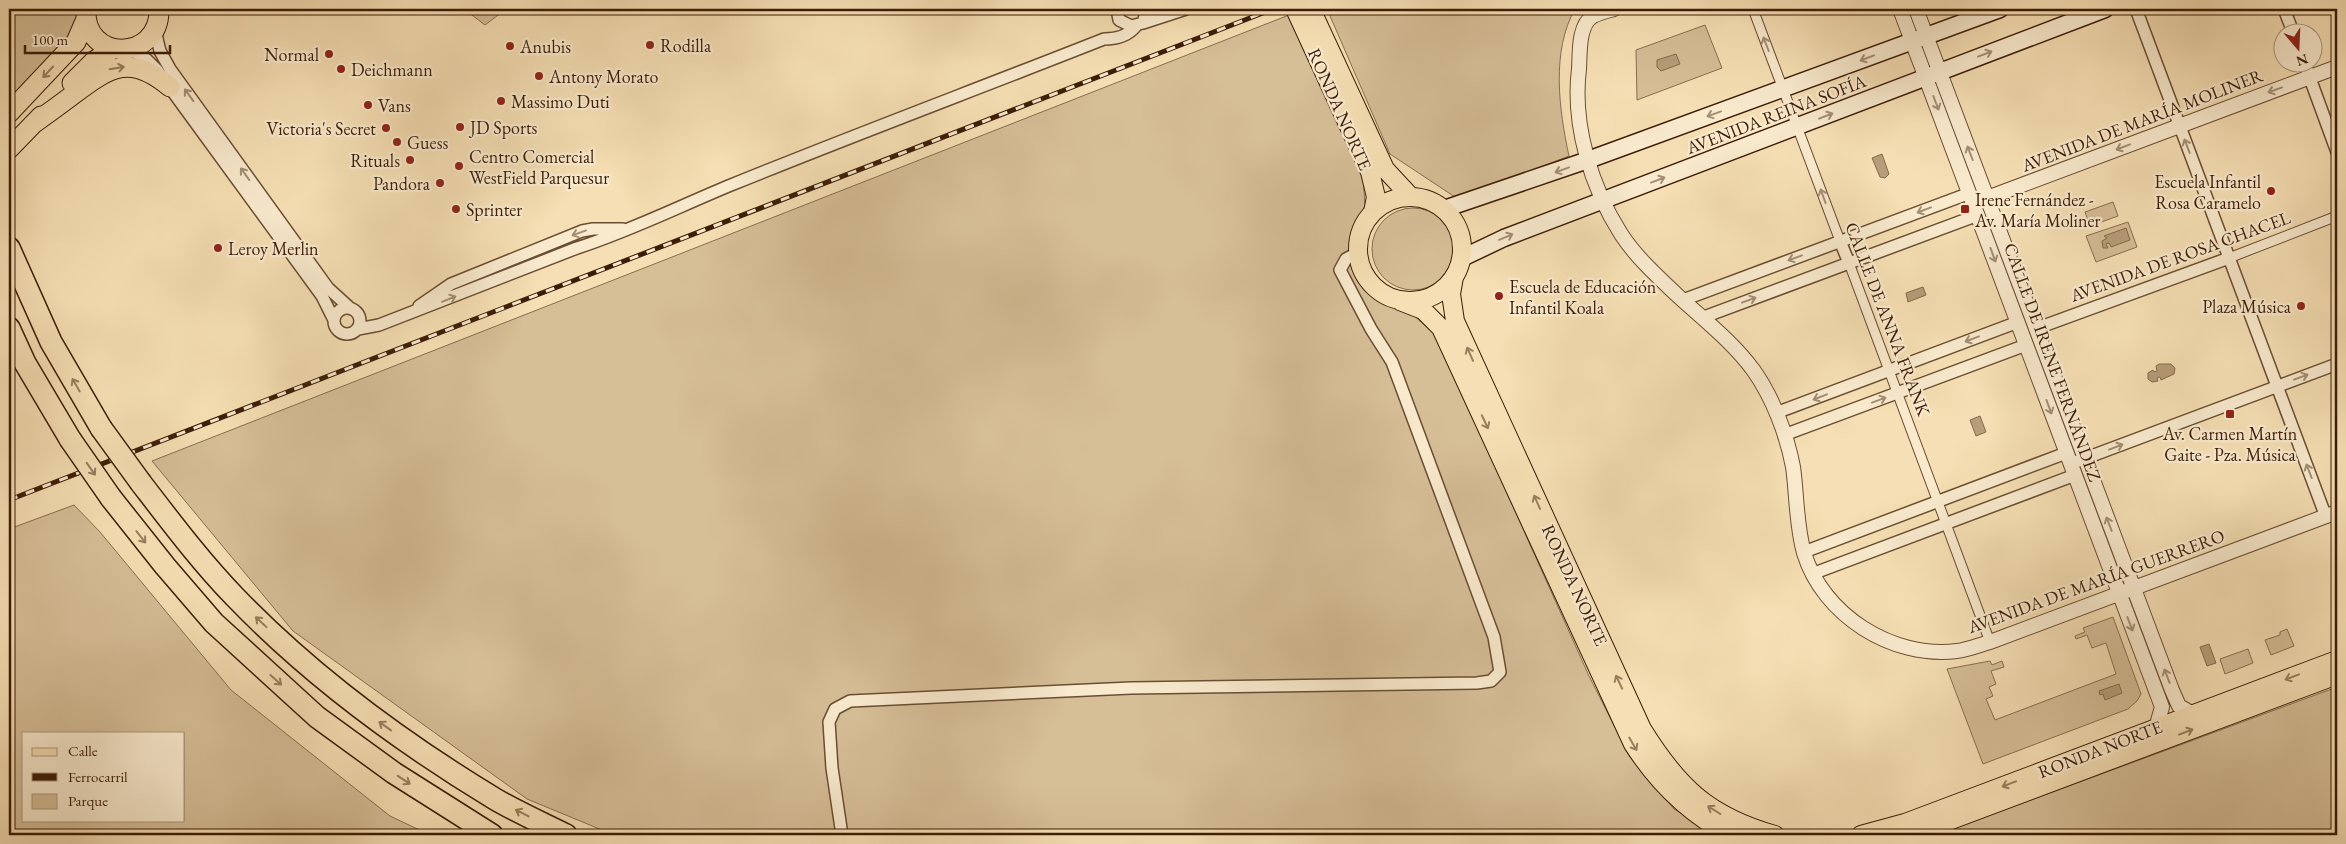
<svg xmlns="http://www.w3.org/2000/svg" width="2346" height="844" viewBox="0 0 2346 844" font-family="'EB Garamond',serif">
<rect width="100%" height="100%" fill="#f6dfb4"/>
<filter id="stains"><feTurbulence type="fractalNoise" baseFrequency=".004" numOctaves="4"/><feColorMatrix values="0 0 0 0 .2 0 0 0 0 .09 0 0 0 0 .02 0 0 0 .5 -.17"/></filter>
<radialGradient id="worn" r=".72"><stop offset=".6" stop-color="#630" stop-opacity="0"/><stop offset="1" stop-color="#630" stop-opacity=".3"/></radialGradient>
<path fill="#d6be97" stroke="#896e4f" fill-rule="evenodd" d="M9 9H82L66 44 9 105Z
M464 9H506L485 25Z
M1327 9H1575C1551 51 1559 110 1569 156L1458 199 1390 154Z
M1289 15 1363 177 1365 205 1353 236V269L1371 294 1384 303 1413 315 1436 335 1589 676 1628 753 1674 809 1718 835H614L527 799 293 631 152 461Z
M1705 25 1722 68 1637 100 1636 50Z
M2113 202 2118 216 2090 226 2085 212Z
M1372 249a41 41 0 1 1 82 0a41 41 0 1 1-82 0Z
M2128 222 2137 247 2096 262 2086 236Z
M74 505 100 532 231 690 390 816 430 835H9V529ZM24 733H184V820H24Z
M2113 617 2141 694 2137 701 2128 709 1983 764 1947 669 1990 661 1992 665 2002 661 2004 667 1991 671 1996 684 1989 687 1993 696 1986 699 1995 720 2116 674 2106 643 2092 648 2087 635 2076 639 2075 636 2085 632 2083 628Z
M2287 629 2294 646 2271 655 2265 640 2280 635V632Z
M2248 649 2253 663 2225 674 2220 659Z
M2337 687V835H1936Z"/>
<path fill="#b79d79" stroke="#866a4b" d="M1676 54 1680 64 1661 71 1657 67V60Z
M1882 154 1889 174 1885 178 1880 177 1872 158Z
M2126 228 2130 240 2111 247 2109 243 2106 244 2108 248H2103L2102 241 2107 238 2104 236Z
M1923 287 1926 295 1908 302 1906 293Z
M2159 364H2171L2175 368 2174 374 2161 380 2160 377 2157 378 2158 381 2152 382 2148 379V373L2153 370 2154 372 2157 371 2156 366Z
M1980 416 1986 432 1976 436 1970 420Z
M2209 644 2216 663 2207 666 2200 647Z
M2119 684 2122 693 2105 700 2103 694 2100 695 2099 691Z"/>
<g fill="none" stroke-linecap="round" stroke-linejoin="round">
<g stroke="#6a4e32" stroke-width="11">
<path id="pedestrian" d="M1753 9 1840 241
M2229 258 2337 216
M1849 263 1990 642"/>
</g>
<g stroke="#6a4e32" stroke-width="14">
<path id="minor" d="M1117 9 1119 20 1131 26 1143 23 1147 9
M2136 9 2326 517
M2284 9 2293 32
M1143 23 1186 9
M155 30 160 51 170 69 328 288 351 309
M129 49 146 59 157 70 322 296 334 320
M2304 62 2337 152
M1840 241 1849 263
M1683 300 1970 193
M419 306 451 284 582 231 593 229H623
M334 321a13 13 0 1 1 26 0a13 13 0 1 1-26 0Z
M1704 317 1978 215
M358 329 379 325 577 248C630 231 680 206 731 185 854 135 980 88 1104 39 1116 39 1128 36 1136 26
M2035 329 2229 258
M1776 413 2018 322
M1784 435 2026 345
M2070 464 2337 364
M1804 552 2066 453
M1812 574 2075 475
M842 835 832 768 829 722 835 709 850 701 1131 688 1477 683 1491 681 1500 672 1494 637 1392 362 1371 329 1340 270 1346 259 1357 253"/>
</g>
<g stroke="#6a4e32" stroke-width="16">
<path id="tertiary" d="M1614 9C1607 11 1599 13 1593 16 1578 25 1580 53 1579 69 1572 124 1591 187 1621 234 1636 257 1657 276 1677 295 1704 320 1732 341 1754 371 1773 398 1787 435 1793 467 1797 495 1796 525 1804 553 1823 615 1892 659 1957 651 1968 650 1979 645 1990 642L2337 512
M1900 9 2162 707 2156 728
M1916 9 2172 690 2179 706 2193 714
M1987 198 2337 67"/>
</g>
<g stroke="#3c1d07" stroke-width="19">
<path id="secondary" d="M1444 209 1588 160 2000 9
M1462 258 1504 238 2105 9"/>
</g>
<g stroke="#3c1d07" stroke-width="20">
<path id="primary" d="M1295 9 1370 172 1376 197 1373 212
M1311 9 1385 169 1411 197
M1358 249a52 52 0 1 1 104 0a52 52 0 1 1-104 0Z
M1454 277 1451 294 1455 321 1642 729C1678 787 1708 816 1775 835
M1400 301 1423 310 1441 328 1633 744C1658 783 1688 813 1730 835
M1861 835 1905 823 2337 660
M1911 835 2337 675"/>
</g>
<g stroke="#3c1d07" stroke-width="21">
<path id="trunk" d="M86 9C83 62 160 63 159 9
M72 83 94 61 113 49
M9 113 76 42 86 19
M33 124C47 114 61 104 74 94 111 66 131 54 170 87
M9 149 41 116"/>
</g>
<g stroke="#3c1d07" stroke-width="24">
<path id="motorway" d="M9 248 51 342 101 428
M9 328 25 363 70 439
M141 483C171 522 201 562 235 597 311 676 401 742 495 799 517 812 542 823 566 835
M111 498 165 566 214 623 317 717 394 773 492 835"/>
</g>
<use href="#pedestrian" stroke="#f9eace" stroke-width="9"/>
<use href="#minor" stroke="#f9eace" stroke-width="11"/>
<use href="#tertiary" stroke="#f9eace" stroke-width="14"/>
<use href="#secondary" stroke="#f9eace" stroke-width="16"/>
<use href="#primary" stroke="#f6dfb4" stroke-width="18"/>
<use href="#trunk" stroke="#f6dfb4" stroke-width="19"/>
<use href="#motorway" stroke="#f6dfb4" stroke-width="21"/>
<g stroke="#3c1d07" stroke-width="5">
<path id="rail" d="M9 500 1273 9"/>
</g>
<use href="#rail" stroke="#f9eace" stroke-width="3" stroke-dasharray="9" stroke-linecap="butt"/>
<g stroke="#3c1d07" stroke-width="24" stroke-linecap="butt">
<path id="motorway-bridge" d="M101 428 141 483
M70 439 111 498"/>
</g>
<use href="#motorway-bridge" stroke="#f6dfb4" stroke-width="21"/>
</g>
<defs><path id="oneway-shaft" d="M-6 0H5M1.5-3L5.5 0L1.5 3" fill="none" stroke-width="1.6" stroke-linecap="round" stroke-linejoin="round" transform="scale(1.25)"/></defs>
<g stroke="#a48e74">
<use href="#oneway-shaft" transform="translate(1766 44) rotate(-111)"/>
<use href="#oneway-shaft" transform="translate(1985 54) rotate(-21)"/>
<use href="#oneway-shaft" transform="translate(1867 58) rotate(159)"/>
<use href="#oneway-shaft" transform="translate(2275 90) rotate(160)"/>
<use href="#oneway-shaft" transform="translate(189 95) rotate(-126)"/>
<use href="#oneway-shaft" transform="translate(1936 103) rotate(69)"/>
<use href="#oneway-shaft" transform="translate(1714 114) rotate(160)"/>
<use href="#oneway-shaft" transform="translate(1826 116) rotate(-21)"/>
<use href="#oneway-shaft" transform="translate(2187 146) rotate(-111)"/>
<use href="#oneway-shaft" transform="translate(2123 147) rotate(159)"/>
<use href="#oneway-shaft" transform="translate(1970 153) rotate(-111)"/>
<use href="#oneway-shaft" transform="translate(1562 170) rotate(160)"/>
<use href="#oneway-shaft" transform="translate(245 174) rotate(-126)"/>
<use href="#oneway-shaft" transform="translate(1658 180) rotate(-21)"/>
<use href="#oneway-shaft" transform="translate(1823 196) rotate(-110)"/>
<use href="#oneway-shaft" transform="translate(1924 210) rotate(159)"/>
<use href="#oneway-shaft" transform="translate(579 233) rotate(160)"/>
<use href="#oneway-shaft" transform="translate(1506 237) rotate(-23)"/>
<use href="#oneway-shaft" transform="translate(1993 255) rotate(70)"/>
<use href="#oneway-shaft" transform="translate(1795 258) rotate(160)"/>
<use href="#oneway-shaft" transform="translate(449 299) rotate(-22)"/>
<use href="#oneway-shaft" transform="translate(1749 300) rotate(-20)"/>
<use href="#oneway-shaft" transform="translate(1972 339) rotate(159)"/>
<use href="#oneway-shaft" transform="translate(2301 377) rotate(-20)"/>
<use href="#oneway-shaft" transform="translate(1820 397) rotate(159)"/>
<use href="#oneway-shaft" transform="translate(1879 400) rotate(-20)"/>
<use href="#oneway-shaft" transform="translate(2049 407) rotate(70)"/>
<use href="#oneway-shaft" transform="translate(2116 447) rotate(-21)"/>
<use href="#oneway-shaft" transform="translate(2309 471) rotate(-111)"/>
<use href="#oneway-shaft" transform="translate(2109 524) rotate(-111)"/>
<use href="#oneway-shaft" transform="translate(2130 624) rotate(69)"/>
<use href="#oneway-shaft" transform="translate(2167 676) rotate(-111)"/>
</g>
<g stroke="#997e5e">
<use href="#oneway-shaft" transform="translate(117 68) rotate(-9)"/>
<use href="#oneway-shaft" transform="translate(48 72) rotate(133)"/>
<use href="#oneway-shaft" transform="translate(1470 354) rotate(-114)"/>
<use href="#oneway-shaft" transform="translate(76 385) rotate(-120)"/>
<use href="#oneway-shaft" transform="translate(1485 422) rotate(65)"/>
<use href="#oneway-shaft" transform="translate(91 469) rotate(55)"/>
<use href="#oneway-shaft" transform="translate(1537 502) rotate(-114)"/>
<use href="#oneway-shaft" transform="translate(141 537) rotate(52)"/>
<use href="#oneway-shaft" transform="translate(261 622) rotate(-137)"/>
<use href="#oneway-shaft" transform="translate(2292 677) rotate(159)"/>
<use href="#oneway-shaft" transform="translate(276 680) rotate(42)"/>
<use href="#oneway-shaft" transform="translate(1619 682) rotate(-115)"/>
<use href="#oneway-shaft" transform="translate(385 726) rotate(-144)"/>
<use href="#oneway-shaft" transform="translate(2186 732) rotate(-21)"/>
<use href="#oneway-shaft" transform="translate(1633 744) rotate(60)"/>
<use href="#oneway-shaft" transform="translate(404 780) rotate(33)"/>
<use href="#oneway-shaft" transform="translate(2009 784) rotate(159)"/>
<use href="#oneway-shaft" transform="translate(1714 810) rotate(-148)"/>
<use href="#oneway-shaft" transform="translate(522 813) rotate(-153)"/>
</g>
<g fill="#8f2418" stroke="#f9eace" stroke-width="2">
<circle cx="650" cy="45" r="5"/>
<circle cx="510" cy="46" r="5"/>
<circle cx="329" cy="54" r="5"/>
<circle cx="341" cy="69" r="5"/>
<circle cx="539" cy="76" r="5"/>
<circle cx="501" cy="101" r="5"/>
<circle cx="368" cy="105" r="5"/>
<circle cx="460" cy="127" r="5"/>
<circle cx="386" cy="128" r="5"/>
<circle cx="397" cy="142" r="5"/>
<circle cx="410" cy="160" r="5"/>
<circle cx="459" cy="166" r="5"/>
<circle cx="440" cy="183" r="5"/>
<circle cx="2271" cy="191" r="5"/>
<circle cx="456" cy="209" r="5"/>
<rect x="1960" y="204" width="10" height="10" rx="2.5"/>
<circle cx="218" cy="248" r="5"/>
<circle cx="1499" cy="296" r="5"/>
<circle cx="2301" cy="306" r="5"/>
<rect x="2225" y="409" width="10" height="10" rx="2.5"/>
</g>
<g text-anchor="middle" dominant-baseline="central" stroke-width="4.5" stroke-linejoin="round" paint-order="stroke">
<g font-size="18" fill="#3c1d07" stroke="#f9eace" text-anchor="start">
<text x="660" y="45">Rodilla</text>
<text x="520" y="46">Anubis</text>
<text x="319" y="54" text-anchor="end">Normal</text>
<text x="351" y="69">Deichmann</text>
<text x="549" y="76">Antony Morato</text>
<text x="511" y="101">Massimo Duti</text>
<text x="378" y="105">Vans</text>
<text x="470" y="127">JD Sports</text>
<text x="376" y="128" text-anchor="end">Victoria's Secret</text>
<text x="407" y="142">Guess</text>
<text x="469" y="156">Centro Comercial<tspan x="469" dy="21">WestField Parquesur</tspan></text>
<text x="400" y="160" text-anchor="end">Rituals</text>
<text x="2261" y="181" text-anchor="end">Escuela Infantil<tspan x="2261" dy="21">Rosa Caramelo</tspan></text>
<text x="430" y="183" text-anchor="end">Pandora</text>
<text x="1975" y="199">Irene Fernández -<tspan x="1975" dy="21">Av. María Moliner</tspan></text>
<text x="466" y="209">Sprinter</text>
<text x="228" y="248">Leroy Merlin</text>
<text x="1509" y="286">Escuela de Educación<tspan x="1509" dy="21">Infantil Koala</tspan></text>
<text x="2291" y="306" text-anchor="end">Plaza Música</text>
<text x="2230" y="433" text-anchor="middle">Av. Carmen Martín<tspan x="2230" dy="21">Gaite - Pza. Música</tspan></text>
</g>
<g font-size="18" fill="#3c1d07" stroke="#f9eace">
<text transform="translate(1340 109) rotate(66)">RONDA NORTE</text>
<text transform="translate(1776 114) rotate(-21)">AVENIDA REINA SOFÍA</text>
<text transform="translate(2142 120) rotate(-21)">AVENIDA DE MARÍA MOLINER</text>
<text transform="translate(2180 256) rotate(-20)">AVENIDA DE ROSA CHACEL</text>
<text transform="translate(1888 319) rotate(69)">CALLE DE ANNA FRANK</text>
<text transform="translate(2053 362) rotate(70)">CALLE DE IRENE FERNÁNDEZ</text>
<text transform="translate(2096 581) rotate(-20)">AVENIDA DE MARÍA GUERRERO</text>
<text transform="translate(1575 585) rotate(65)">RONDA NORTE</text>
<text transform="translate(2100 749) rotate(-21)">RONDA NORTE</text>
</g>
</g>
<rect width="2346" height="844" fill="none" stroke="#f6dfb4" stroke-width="30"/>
<rect x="10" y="10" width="2326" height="824" fill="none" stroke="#3c1d07" stroke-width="2.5"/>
<rect x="15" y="15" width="2316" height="814" fill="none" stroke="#3c1d07"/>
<rect x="22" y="732" width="162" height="90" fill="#f9eace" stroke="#ad987e"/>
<rect x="32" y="748" width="25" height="8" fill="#f6dfb4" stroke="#ad987e"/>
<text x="68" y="756" font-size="15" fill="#3c1d07">Calle</text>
<rect x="32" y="773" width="25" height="8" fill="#3c1d07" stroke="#ad987e"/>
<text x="68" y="782" font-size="15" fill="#3c1d07">Ferrocarril</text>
<rect x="32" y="794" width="25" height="15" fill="#d6be97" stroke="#ad987e"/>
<text x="68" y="806" font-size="15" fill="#3c1d07">Parque</text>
<g transform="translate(2298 48) rotate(161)"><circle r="24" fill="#f9eace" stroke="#ad987e"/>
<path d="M0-4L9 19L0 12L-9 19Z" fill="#8f2418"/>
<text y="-8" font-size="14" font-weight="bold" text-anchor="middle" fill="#3c1d07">N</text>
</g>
<path d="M25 45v8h145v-8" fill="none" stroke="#3c1d07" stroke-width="2.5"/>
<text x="32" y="45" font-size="15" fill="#3c1d07" stroke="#f9eace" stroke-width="4" paint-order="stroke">100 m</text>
<rect width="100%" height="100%" filter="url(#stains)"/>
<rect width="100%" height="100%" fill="url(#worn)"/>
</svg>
